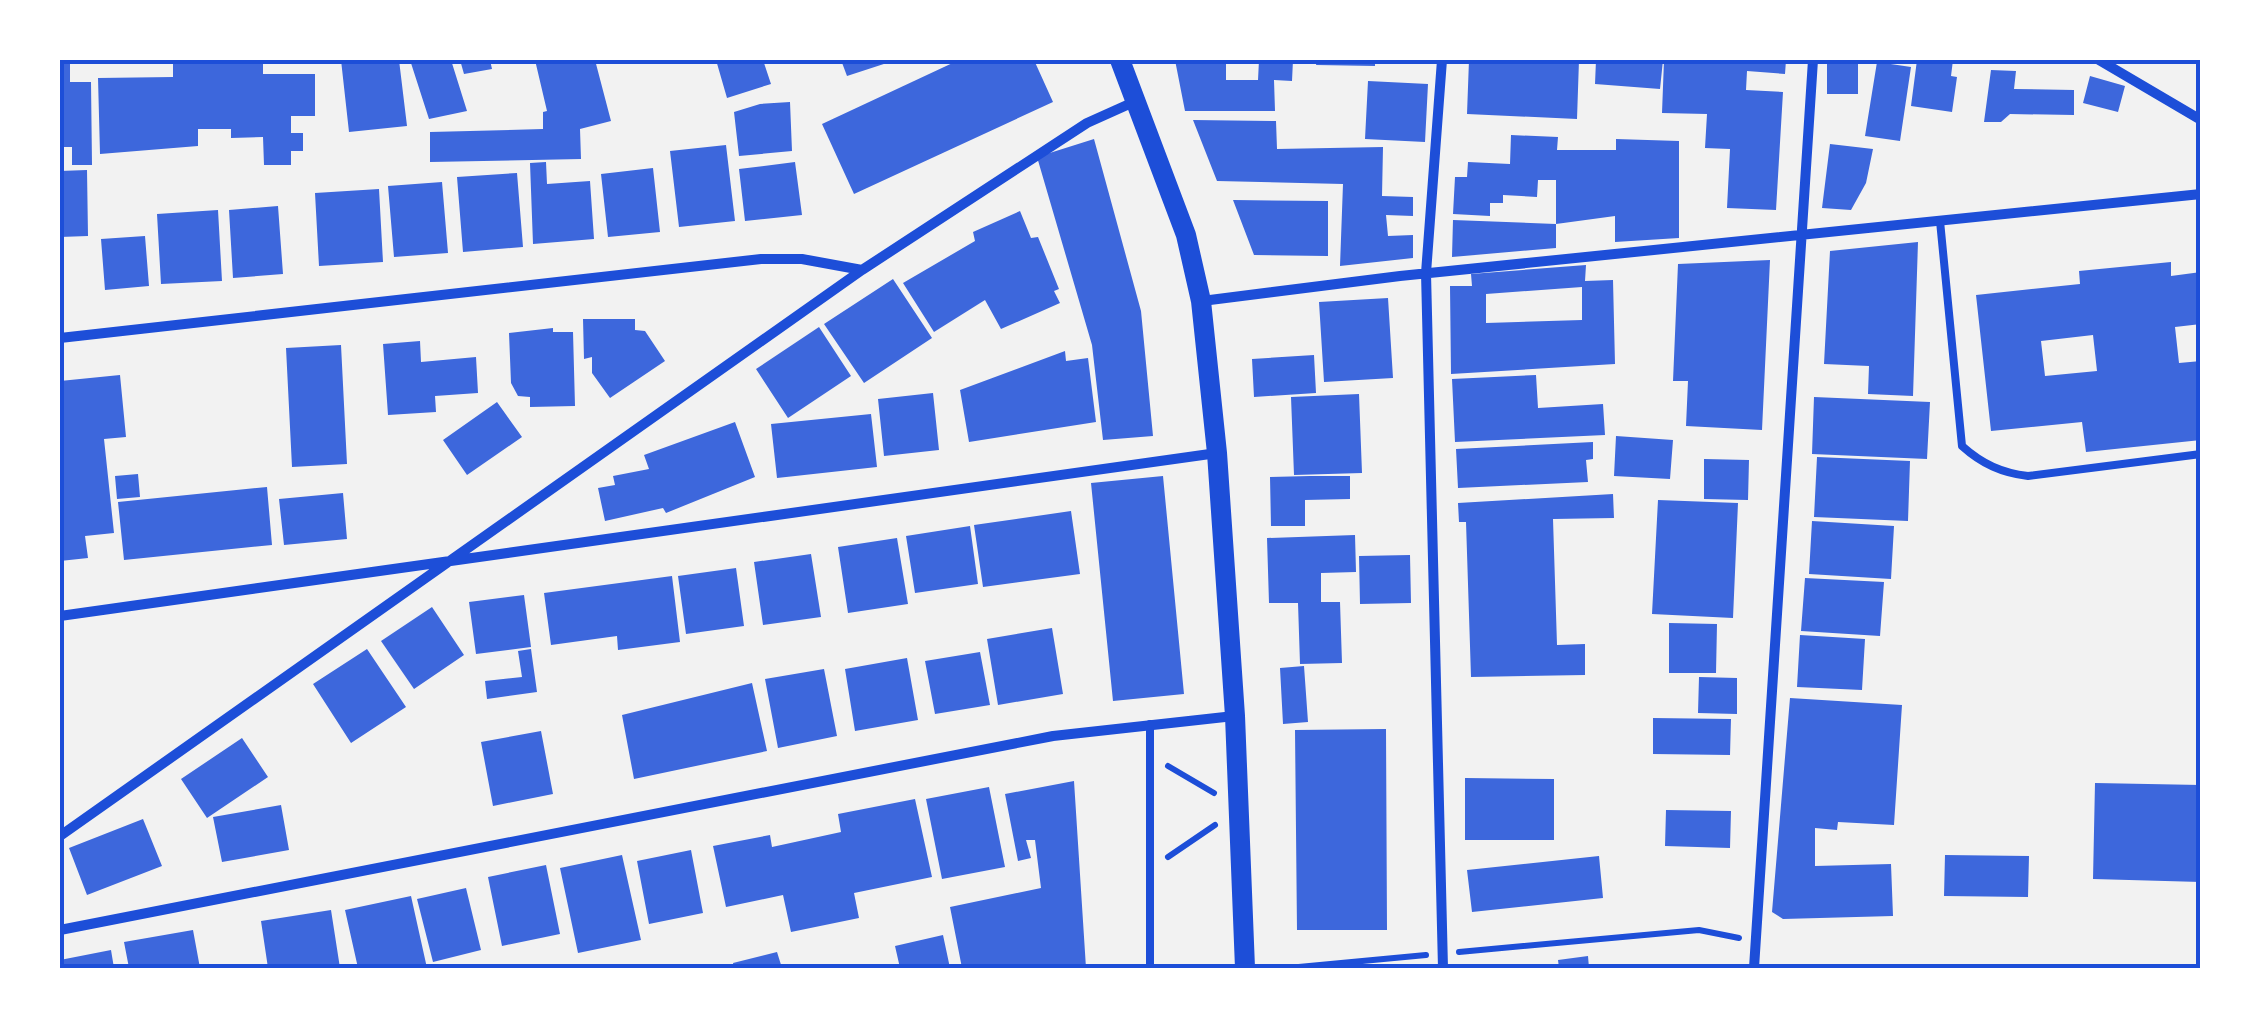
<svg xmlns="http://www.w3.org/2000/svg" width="2261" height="1028" viewBox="0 0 2261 1028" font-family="Inter,sans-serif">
<rect width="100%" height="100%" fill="#f2f2f2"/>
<path fill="#3d67dc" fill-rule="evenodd" d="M341 60H399L407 126 349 132Z
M410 60H451L467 111 429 119Z
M460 60H490L492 69 464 74Z
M535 60H595L611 121 580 129 581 159 430 162V132L543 129V112L547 111Z
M716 60H763L771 84 727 98Z
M841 60H893V61L847 76Z
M959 60H1034L1053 102 854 194 822 124Z
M1175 60H1226V80H1258L1259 60H1293L1292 81 1274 80 1275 111H1185Z
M1317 60H1375V66L1316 65Z
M1469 60H1579L1577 119 1467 114Z
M1596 60H1663L1660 89 1595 84Z
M1664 60H1786L1785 74 1747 71 1746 90 1783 92 1776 210 1727 208 1730 149 1705 148 1707 114 1662 113Z
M1827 60H1858V94H1827Z
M1917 60H1953L1951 76 1957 77 1952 112 1911 106Z
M173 61H263V74H315V116H291V133H303V151H291V165H264L263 137 231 138V129H198V146L100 154 98 78 173 77Z
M60 62H70V82H91L92 165H72V147H60Z
M1877 62 1911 67 1900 141 1865 136Z
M1991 70 2016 71 2014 89 2074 90V115L2010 114 2001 122H1984Z
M2090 76 2125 86 2118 112 2083 103Z
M1368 81 1428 84 1425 142 1365 139Z
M790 102 792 151 739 156 734 112 760 104Z
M1193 120 1276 121 1277 149 1383 147 1382 196 1413 197V216L1386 215 1388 236 1413 235V258L1340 266 1343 184 1217 181Z
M1511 135 1558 137 1557 150H1616V139L1679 141V238L1615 242V216L1556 224V180H1538L1537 197 1503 195V203H1490V216L1453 214 1455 177H1467L1468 162 1510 164Z
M1094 139 1141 311 1153 436 1103 440 1092 345 1037 157Z
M1830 144 1873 149 1866 183 1851 210 1822 208Z
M726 145 735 221 679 227 670 151Z
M546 162 547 184 590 181 594 239 533 244 530 163Z
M795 162 802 215 745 221 739 169Z
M653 168 660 232 608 237 601 174Z
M87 170 88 236 60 237V171Z
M517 173 523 247 463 252 457 177Z
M442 182 448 253 394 257 388 186Z
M379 189 383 262 319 266 315 193Z
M1233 200 1328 201V256L1254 255Z
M278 206 283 274 233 278 229 210Z
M218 210 222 281 161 284 157 214Z
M1020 211 1031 238 1038 237 1059 289 1054 291 1060 303 1001 329 985 300 934 332 903 283 975 241 973 232Z
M1453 220 1556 224V248L1452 257Z
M145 236 149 286 105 290 101 239Z
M1918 242 1913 396 1868 394 1869 366 1824 364 1830 251Z
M1770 260 1762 430 1686 426 1688 381H1673L1678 264Z
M2171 262V276L2201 272V324L2175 327 2179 363 2201 361V440L2086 452 2082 422 1991 431 1976 295 2080 284 2079 271ZM2093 335 2097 371 2045 376 2041 341Z
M1586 265 1585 281 1613 280 1615 364 1451 374 1450 286H1472L1471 274ZM1582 287V320L1486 323V294Z
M893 279 932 338 864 383 824 324Z
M1388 298 1393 378 1324 382 1319 302Z
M583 319H635V330L645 331 665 361 610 398 592 373V357L584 359Z
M819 327 851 376 788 418 756 369Z
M553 328V332H573L575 406 530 407V397L518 396 511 383 509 333Z
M420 341 421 362 476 357 478 393 435 396 436 412 388 415 383 344Z
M341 345 347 464 292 467 286 348Z
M1065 351 1066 361 1088 358 1096 422 969 442 960 390Z
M1314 355 1316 393 1254 397 1252 359Z
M120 375 126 437 104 439 114 533 85 536 88 558 60 561V381Z
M1536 375 1538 408 1603 404 1605 435 1455 442 1452 379Z
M933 393 939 450 884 456 878 399Z
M1359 394 1362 473 1294 475 1291 397Z
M1814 397 1930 402 1927 459 1812 454Z
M497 402 522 437 467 475 443 440Z
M871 414 877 467 777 478 771 424Z
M735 422 755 477 666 513 663 508 605 521 598 488 615 485 613 476 649 469 644 455Z
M1616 436 1673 440 1670 479 1614 476Z
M1593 442V459L1586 460 1588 482 1458 488 1456 449Z
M1817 457 1910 461 1908 521 1814 517Z
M1704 459 1749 460 1748 500 1704 499Z
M138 474 140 497 117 499 115 476Z
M1163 476 1184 694 1113 701 1091 483Z
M1310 476H1350V499L1305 500V526H1271L1270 477Z
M267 487 272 545 124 560 118 502Z
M343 493 347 539 284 545 279 499Z
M1613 494 1614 518 1553 519 1557 645 1585 644V675L1471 677 1466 522H1459L1458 503Z
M1658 500 1738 503 1733 618 1652 614Z
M1071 511 1080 574 983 587 974 525Z
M1812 521 1894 526 1891 579 1809 574Z
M970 526 978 584 915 593 906 536Z
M1355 535 1356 572 1321 573V602H1340L1342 663 1300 664 1298 603H1269L1267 538Z
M897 538 908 604 848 613 838 547Z
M811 554 821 617 763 625 754 562Z
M1410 555 1411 603 1360 604 1359 556Z
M736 568 744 626 686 634 678 576Z
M672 576 680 642 618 650 617 636 551 645 544 593Z
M1805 578 1884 582 1880 636 1801 631Z
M524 595 531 647 476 654 469 602Z
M432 607 464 655 414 689 381 641Z
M1669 623 1717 624 1716 673H1669Z
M1052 628 1063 694 998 705 987 639Z
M1800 635 1865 639 1862 690 1797 687Z
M367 649 406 707 351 743 313 684Z
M531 649 537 692 487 699 485 681 522 677 518 651Z
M980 652 990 705 935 714 925 661Z
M907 658 918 720 855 731 845 669Z
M1304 666 1308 722 1283 724 1280 668Z
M824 669 837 736 778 748 765 679Z
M1699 677 1737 678V714L1698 713Z
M752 683 767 751 634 779 622 715Z
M1790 698 1902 705 1894 825 1838 822 1837 830 1815 828V866L1891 864 1893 916 1783 919 1772 912Z
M1653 718 1731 719 1730 755 1653 754Z
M1386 729 1387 930H1297L1295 730Z
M541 731 553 794 493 806 481 742Z
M242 738 268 777 207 818 181 779Z
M1465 778 1554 779V840H1465Z
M1074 781 1086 968H962L950 907 1041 888 1035 840H1026L1031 858 1018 861 1005 794Z
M2095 783 2201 785V882L2093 879Z
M989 787 1005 867 942 879 926 799Z
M915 799 932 877 854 893 859 918 791 932 783 895 726 907 713 846 770 835 772 847 841 832 838 814Z
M281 805 289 850 222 862 213 817Z
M1666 810 1731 811 1730 848 1665 846Z
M143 819 162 866 87 895 69 848Z
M691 850 703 913 649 924 637 861Z
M622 855 641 940 578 953 560 868Z
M1945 855 2029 856 2028 897 1944 896Z
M1599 856 1603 898 1472 912 1467 870Z
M546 865 560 934 502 946 488 877Z
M466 888 481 950 433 962 417 899Z
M411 896 427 968H358L345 910Z
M331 910 340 968H268L261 921Z
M193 930 200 968H129L124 942Z
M943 935 950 968H900L895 946Z
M111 950 114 968H60V960Z
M777 952 782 968H734L733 963Z
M1588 956 1589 968H1559L1558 960Z"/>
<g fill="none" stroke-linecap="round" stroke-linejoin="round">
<path stroke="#1d4ed8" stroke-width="6" d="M1168 766 1214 793
M1168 857 1215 825
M1459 952 1699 930 1739 938
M1288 968 1426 955"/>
<path stroke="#1d4ed8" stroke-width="8" d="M1940 221 1962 446C1982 464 2002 473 2028 476L2201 454
M1150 724V968"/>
<path stroke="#1d4ed8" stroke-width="10" d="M1442 60 1426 273 1443 968
M2099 60 2201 120
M1202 301 1400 276 2201 194
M60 338 761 259H802L862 270
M60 616 1217 453
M60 836 862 270 1087 123 1136 101
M60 930 1053 736 1234 716
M1754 968 1813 60"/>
<path stroke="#1d4ed8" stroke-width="20" d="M1120 60 1186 235 1201 301 1217 453 1235 716 1245 968"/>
</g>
<rect width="2261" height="1028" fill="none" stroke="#ffffff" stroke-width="125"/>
<rect x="62" y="62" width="2136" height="904" fill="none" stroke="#1d4ed8" stroke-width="4"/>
</svg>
